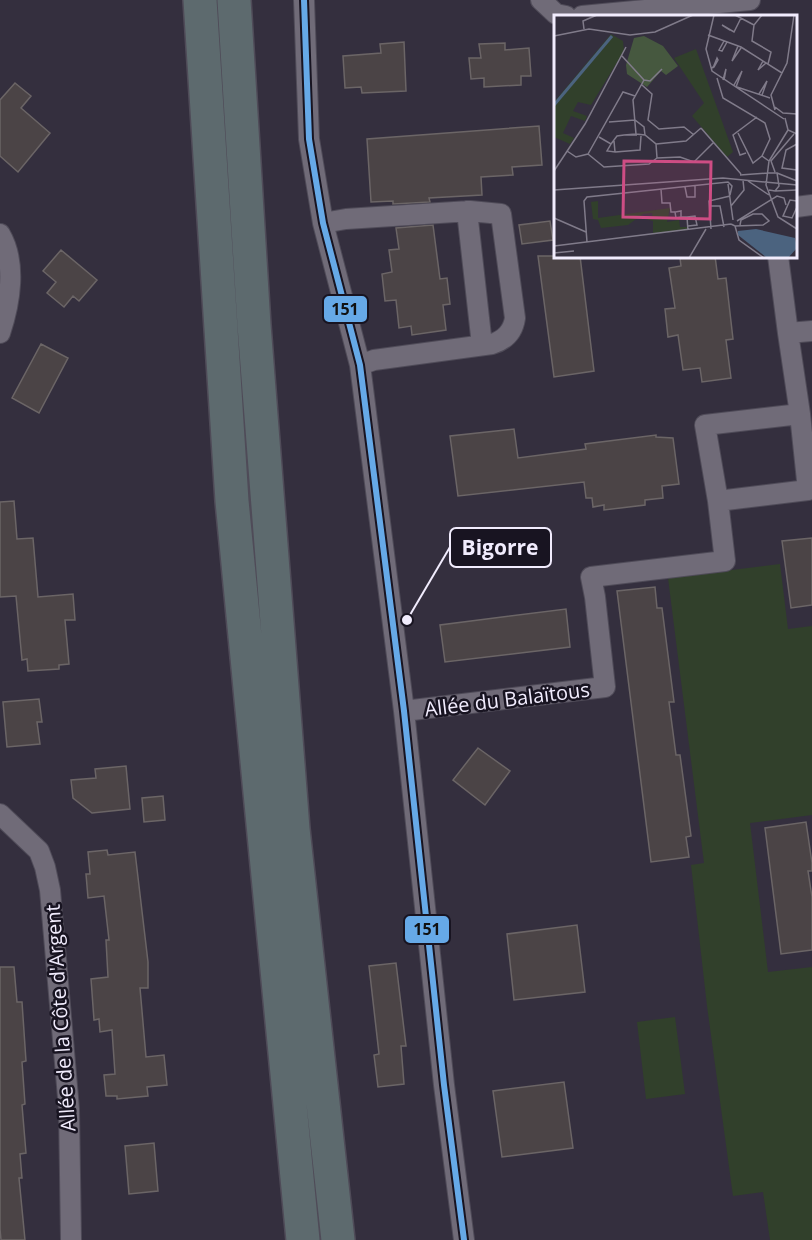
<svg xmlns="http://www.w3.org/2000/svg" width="812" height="1240" viewBox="0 0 812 1240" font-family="'Open Sans',sans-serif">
<rect width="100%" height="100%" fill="#342f3e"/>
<path fill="#31402b" d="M780 564 788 629 812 626V815L750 823 768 972 812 967V1240H770L763 1192 733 1196 707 1006 691 865 704 863 668 578Z
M675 1017 685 1094 646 1099 637 1022Z"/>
<path fill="#4b4446" stroke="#6b6566" stroke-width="1.5" d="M404 42 406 91 362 93 361 87 345 88 343 56 381 53 380 44Z
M505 43V50L529 48 531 76H521V85L484 87V78L471 79 469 58H481L479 44Z
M15 83 31 96 21 108 50 133 18 172 0 156V100Z
M539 126 542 165 512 167 513 175 481 177 482 195 429 198 430 202 393 204V201L371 202 367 139Z
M550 221 553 240 522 244 519 225Z
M433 225 440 279 447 278 450 304 443 305 446 330 412 335 411 326 399 328 396 300 385 301 382 274 392 272 389 250 399 249 396 228Z
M61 250 97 280 79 301 73 296 64 307 47 293 56 282 43 271Z
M538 256H580L594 371 554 377Z
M690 256H715L718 279 726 278 733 339 726 340 731 378 702 382 700 368 683 370 678 335 668 337 665 309 675 308 669 268 681 266 680 258Z
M41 344 68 358 39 413 12 398Z
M514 429 518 458 586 449 585 444 656 435V437L673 438 679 484 662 486 663 498 645 500V505L604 510V505L593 507 592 498H586L584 482 458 496 450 436Z
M14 501 17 539 33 538 38 597 73 594 75 620H65L69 664 59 665V669L28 671 27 659 22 660 16 596 0 597V502Z
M812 538V605L791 608 782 541Z
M655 587 657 608H662L674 702H669L676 755H680L691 836 686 837 689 857 651 862 617 591Z
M566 609 570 647 445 662 440 625Z
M39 699 42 722H37L40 744 7 747 3 702Z
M478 748 510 771 485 805 453 780Z
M126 766 130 809 92 813 73 798 71 780 96 778 95 769Z
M163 796 165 820 144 822 142 798Z
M806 822 812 863V871H808L812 897V950L781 954 765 828Z
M107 850 108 855 135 852 148 962V988H140L146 1057 164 1055 167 1085 147 1087 148 1096 117 1099V1096H106L104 1075 115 1074 112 1030 100 1032 99 1019 94 1020 91 979 108 977 106 940H109L104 896 88 898 86 874H90L88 852Z
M577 925 585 992 514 1000 507 934Z
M396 963 406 1046H401L404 1084 378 1087 374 1055 379 1054 369 966Z
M0 967H14L17 1002H22L26 1061 22 1062 25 1104 22 1105 26 1153 20 1154 22 1178H19L25 1240H1L0 1229Z
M564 1082 573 1148 502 1157 493 1091Z
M154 1143 158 1191 129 1194 125 1146Z"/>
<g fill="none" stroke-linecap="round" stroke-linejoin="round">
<g stroke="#4f4b58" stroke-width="22">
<path id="street" d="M304 0 309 139 323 223 360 365 404 711 444 1085 464 1240
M541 0 556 14 566 16
M582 16 750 0
M796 207 812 205
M467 211 482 345
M323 223 346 219 470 211 501 214 515 318C513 332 505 340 492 344L374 360 360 365
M0 234C17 263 10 303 0 333
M778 256 788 333
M800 414 705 425 718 501 808 490 800 414 788 333 812 331
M404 711 605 687 595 597 591 577 725 561 718 501
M0 814 39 851 45 867 50 890 69 1109 71 1240"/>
</g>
<g stroke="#4f4b58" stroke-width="36">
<path id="highway" d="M200 0 232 501 303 1240
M234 0 254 325 293 829 338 1240"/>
</g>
<use href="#street" stroke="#706b78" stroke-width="20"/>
<use href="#highway" stroke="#5d6a6e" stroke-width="33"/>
<g stroke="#181421" stroke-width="10">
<path id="bus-1" d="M304 0 309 139 323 223 360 365 404 711 444 1085 464 1240"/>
</g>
<use href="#bus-1" stroke="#66a9e7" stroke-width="6"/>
</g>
<g text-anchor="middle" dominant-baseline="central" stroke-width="5" stroke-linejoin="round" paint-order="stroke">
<g font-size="20" fill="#f1ecfd" stroke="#181421">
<text transform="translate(507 699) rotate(-7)">Allée du Balaïtous</text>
<text transform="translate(60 1018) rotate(-94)">Allée de la Côte d'Argent</text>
</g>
</g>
<g transform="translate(554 15)">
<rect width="243" height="243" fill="#342f3e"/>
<path d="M57 19 69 26 70 36 37 90 24 87 19 96 33 101 31 106 17 101 9 118 20 123 16 129 0 122V87ZM142 34 179 137 173 142 138 101 150 88 120 43ZM44 186V203L116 193 113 207 125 205 126 212H133V215L99 218V206L92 204 99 203 98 198 89 199 74 210 47 213 44 205 39 204 37 187Z" fill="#31402b"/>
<path d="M90 21 109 31 124 51 112 60 107 56 93 72 73 59 72 50 80 23Z" fill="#46583f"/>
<path d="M202 214 241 223 243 233 234 243H213L184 220V216Z" fill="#4b637f"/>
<path fill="none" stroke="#4b637f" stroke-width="3" d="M0 90 58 21"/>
<path fill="none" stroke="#807b8a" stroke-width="1.5" d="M160 0 152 34 158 56 230 104M181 0 200 10M208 0 200 10 198 26 217 37 214 49M30 14 29 6 43 0M176 15 168 10 180 17 187 3M154 20 187 32 228 58M0 21 35 14 76 20 101 17 139 0M170 26 165 35 168 36 173 27M184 31 178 46 187 33M68 41 90 65M209 46 204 55 212 48M157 54 159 52H160L164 45 163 43 159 53M163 63 169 83 211 108 216 124 208 141 215 146M90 65 96 66 108 54M169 65 172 54 170 65M88 70 98 79 94 105 105 114 130 112 140 120M180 70 188 56 182 72M183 72 216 83M205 79 213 66 208 80M221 92 229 98 243 99M221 95 217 80 233 48 240 0M231 103 234 115 243 119M55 107 81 105 90 112 91 120M147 113 187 159M234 115 215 146 212 170 224 202 243 214M184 118 199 148 208 141M82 119 70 120H83M45 122 57 129 63 121 70 120M57 129 53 136 61 137 60 126M102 129 132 126 147 113M243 129 232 135 228 153 243 155M13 136 22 142 34 139M61 137 86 135 87 121M192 138 186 140 179 120 203 102M34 139 50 152 95 149 103 143 102 129 91 120 82 119 79 85 90 65M34 139 69 77 81 81M103 143 126 142 140 147 159 128M0 156 31 109 72 32M221 157 217 146 240 119M214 158H223L225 171 221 176 215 175M223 158 243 166M186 160 214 158M194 166 215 180M174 169 179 205M131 172 133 182H141V170M107 174 108 188H116L117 197H121M0 175 169 163 243 170M221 176 243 175M243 186 236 185 229 201 238 203 243 192M156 191H166L170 212M177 191 190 175 189 165M127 202V196L121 197 122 203 127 202H133L134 216M133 202 141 201 143 210 134 211M0 203 32 217M183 206 223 181 230 183 232 190M177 209 181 211 209 210 215 206 208 199H199L187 205 186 210M181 211 185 225 210 243M157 214 155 186 176 181M33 227 30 186 33 182 174 167 178 171 176 180M0 231 177 209M0 238 20 236M135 243 152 214"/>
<path fill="#ce4d84" fill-opacity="0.15" stroke="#ce4d84" stroke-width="3" d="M70 146 157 147 156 204 69 202Z"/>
<rect width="243" height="243" fill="none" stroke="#f1ecfd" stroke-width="3"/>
</g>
<path fill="none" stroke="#f1ecfd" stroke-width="2" d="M407 620L450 547"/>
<circle fill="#f1ecfd" stroke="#181421" stroke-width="2" cx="407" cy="620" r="6"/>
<rect fill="#181421" stroke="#f1ecfd" stroke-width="2" x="450" y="528" width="101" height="39" rx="6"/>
<g font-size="21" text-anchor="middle" font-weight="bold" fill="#f1ecfd">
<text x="500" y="555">Bigorre</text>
</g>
<g stroke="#181421" stroke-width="2">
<rect x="323" y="295" width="45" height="28" rx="6" fill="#66a9e7"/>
<rect x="404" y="915" width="46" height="29" rx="6" fill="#66a9e7"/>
</g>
<g font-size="16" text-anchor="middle" font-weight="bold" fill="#111">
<text x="345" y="315">151</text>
<text x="427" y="935">151</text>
</g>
</svg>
